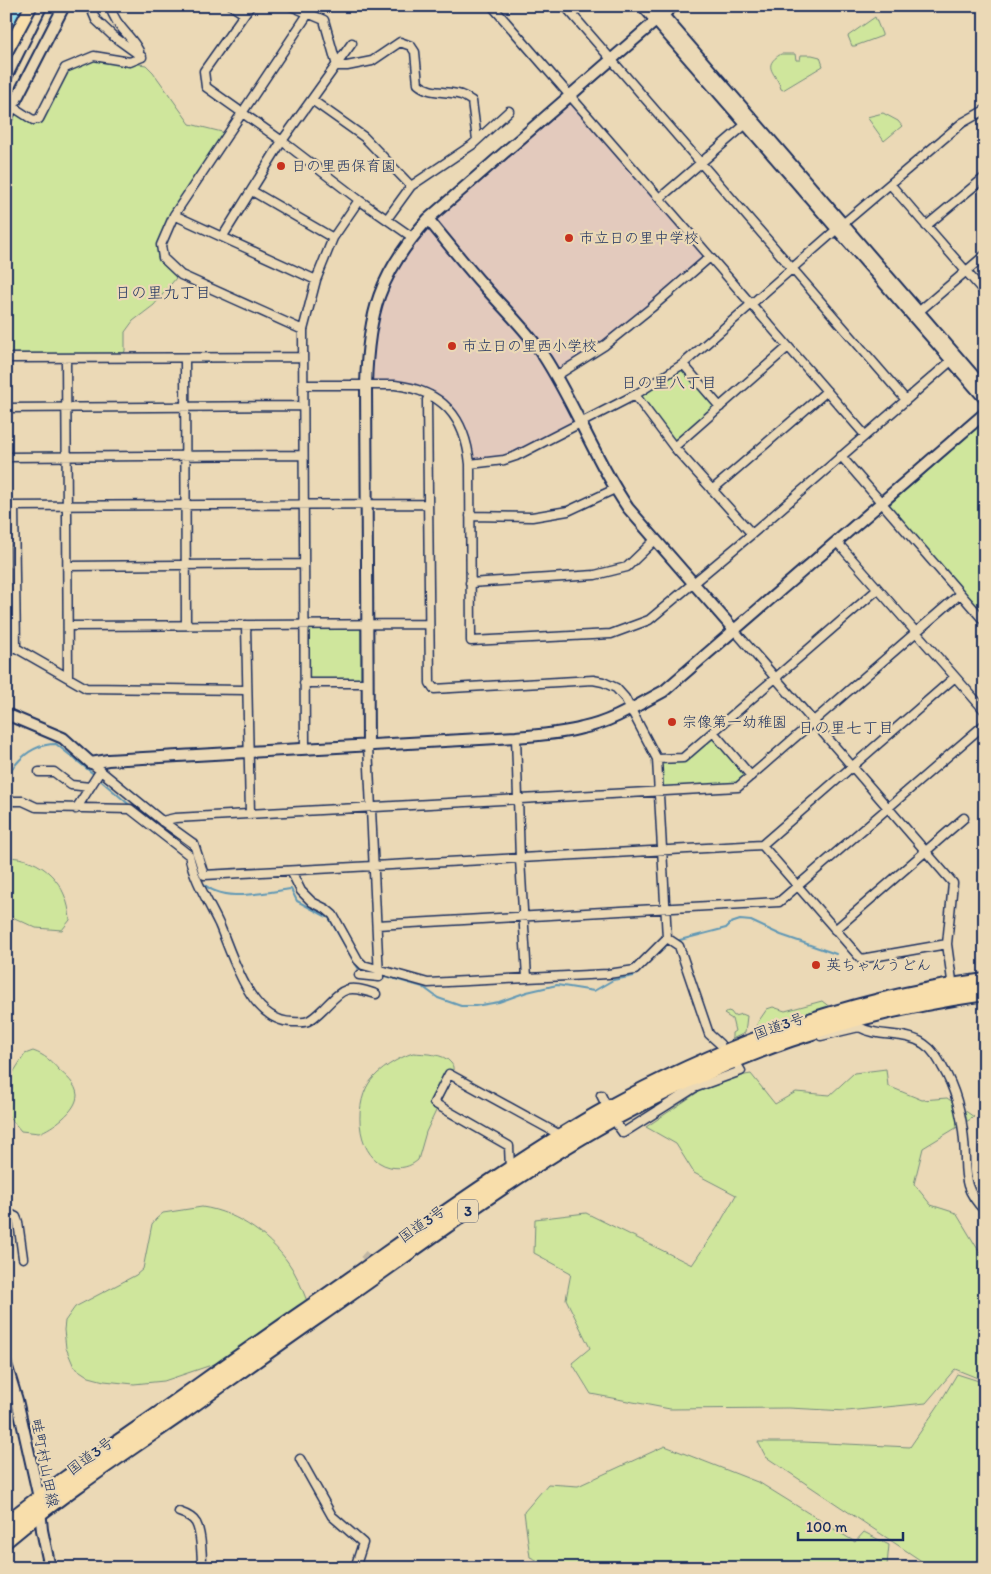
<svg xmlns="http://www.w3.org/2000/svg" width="991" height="1574" viewBox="0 0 991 1574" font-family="Itim,'Klee One',sans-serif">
<rect width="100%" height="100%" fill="#ebd9b6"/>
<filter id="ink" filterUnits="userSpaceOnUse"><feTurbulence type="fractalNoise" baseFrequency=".02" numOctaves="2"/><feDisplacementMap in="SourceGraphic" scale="10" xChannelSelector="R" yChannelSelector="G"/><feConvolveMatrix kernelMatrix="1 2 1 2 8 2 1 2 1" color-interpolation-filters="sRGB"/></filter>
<g filter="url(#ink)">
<path fill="#e3cabd" d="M572 103 704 255V258L627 325 559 371 556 370 525 325 435 222Z
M428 228 533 349 573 420V423L509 456 475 461 473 459 470 440 464 423 458 415 443 399 427 389 415 385 401 381H372L373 343 376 326 385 295 408 253Z"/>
<path fill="#cfe69c" stroke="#758a7d" d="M875 17 882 34V36L855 46H852L848 36Z
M781 54H795L796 60H800L801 55H812L820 57 823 66 783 90 781 89C777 73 760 67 781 54Z
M96 58 146 65 153 72 190 124 226 133 171 214 161 260 175 275 176 278 154 305 133 321 125 332V351L123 354 6 355V129L14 113 18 114 39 125 67 70Z
M883 113 898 121 902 126 884 141 867 117Z
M681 370H685L714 403V407L676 440H673L642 398V395Z
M985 421V617L888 506Z
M311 627 361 628V680H310L308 676V629Z
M711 737H714L745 773V778L736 785 663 789 661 787V765L663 762 685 761Z
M6 857C43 857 68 884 70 920L62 930 36 928 6 914Z
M822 1001 831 1008 753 1034 758 1022 767 1009 773 1007 785 1011Z
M728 1011 731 1012 734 1016 742 1014 747 1016 745 1033 732 1039V1033L735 1031 732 1019 724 1014Z
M33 1051C45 1055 51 1061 59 1070 66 1076 76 1084 77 1095 77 1111 52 1128 39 1133L21 1131 6 1113V1084L25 1054Z
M413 1053C424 1054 444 1053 451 1063 454 1066 453 1071 453 1075L426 1132 418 1160C410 1167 401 1169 390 1167 357 1160 353 1108 369 1083 379 1069 398 1058 413 1053Z
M886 1069 888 1086 922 1100 947 1098 974 1117 923 1148 914 1184 931 1205 956 1213 985 1261V1381L955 1369 926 1403 847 1411 789 1408 670 1409 591 1394 572 1363 590 1348 566 1299 571 1273 534 1253 535 1219 586 1213 692 1265 717 1228 736 1195 694 1173 676 1144 646 1127 716 1080 751 1074 775 1104 796 1092 830 1095 854 1073Z
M202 1207C238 1212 274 1238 293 1270 300 1282 305 1296 310 1309L250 1352 164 1381 134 1384 104 1381 89 1377 74 1367 66 1348 64 1330 65 1321 75 1307 136 1275 143 1269 152 1224 156 1219 163 1213Z
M957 1374 985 1383V1568H932L766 1457 758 1442H804L910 1447 938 1406Z
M665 1446 760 1483 855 1542 864 1532 889 1545 887 1565 891 1568H554L530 1557 524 1512 548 1484 578 1486Z"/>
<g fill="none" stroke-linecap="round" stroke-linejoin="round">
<path stroke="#6198b5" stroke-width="2" d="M6 777C10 774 12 768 16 764 26 752 40 744 56 744L96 776
M99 779 132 807
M168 834 191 852
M202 882C220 904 266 892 291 889L297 901 329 918 358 968 374 973
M676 941 726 928 731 923 740 920 751 921 781 935 836 954
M649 961 669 943
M381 975 423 987 438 998 461 1006H475L499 1002 527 992 557 985 594 991 613 980 634 976 638 972"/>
<path stroke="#90deef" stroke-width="12" d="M6 34 20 6"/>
<path stroke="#c1b7a4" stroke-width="8" stroke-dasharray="8 4" stroke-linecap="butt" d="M363 1254 388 1276"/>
<g stroke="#1b2f5e" stroke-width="11">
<path id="street" d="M90 6 96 20 113 36 142 57
M110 6C115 26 130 34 139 51
M232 6 244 14
M250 6 204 71 206 87 282 141 359 200 412 237
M291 6 324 20 337 66
M492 6 865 435
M565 6 906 400
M337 66H347L372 61 400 42 411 46 415 52 418 84C431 95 447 90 461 95 465 96 468 99 472 101L477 140
M312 100 364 137 411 186
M13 107 33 120 39 119 65 68 94 56 130 62 142 57
M890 184 985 293
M252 191 333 238
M660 198 746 124
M174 215 316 280
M387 219 411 186 472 145 509 111
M926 226 985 177
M223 236 282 141 352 43
M916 314 985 255
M303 330 181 275 163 258 161 245 174 215 308 14
M6 358 303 357
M66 358 68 677
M185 358 186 625
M683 364 720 407
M556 376 605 345 651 308 710 257
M303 385H395C443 391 465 417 470 464L471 641 611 634 649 620 752 534 951 361
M430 395 427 400 430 683 434 689 593 680 603 682 616 688 625 698 657 759 667 938
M635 395 674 447 752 534
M6 408 303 406
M674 447 788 347
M841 456 985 622
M6 457 303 455
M470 464 504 460 516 456 635 395 683 364 837 229 962 123 985 110
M712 490 827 391
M6 506 428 504
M14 506 16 648
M470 516 532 517 568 511 615 489
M837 542 985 711
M68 566 304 564
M470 583 595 575 627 567 656 539
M246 625 250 814
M68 626 429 624
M735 631 953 883 947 944 953 988
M6 648H16L86 688 246 690
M304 683H367
M713 732 751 776
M516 737 520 859 527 978
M305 749 303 330 316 280 333 238 359 200
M657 759 683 758 878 589
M91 763 162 821 194 844 204 875 762 845 955 677
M39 772H54L71 785 90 787
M6 801H23L36 807 130 809 189 855C194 880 208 901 219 924 233 956 250 1022 293 1022 298 1022 304 1023 308 1021 314 1018 319 1013 323 1009 344 988 346 984 376 994
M76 809 101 770
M162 821 175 818 738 787 960 594
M762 845 861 959 947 944
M291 871 301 891 312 902 326 909 333 915 358 960 363 965 428 983 608 974 635 970 667 938
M377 925 779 902 985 724
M835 930 964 818
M667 938 679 946 709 1034 720 1044
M359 975 379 977 368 746
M821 1036 859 1027C879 1038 905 1031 924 1044 933 1050 938 1059 943 1068 956 1090 962 1116 964 1141 967 1172 960 1186 985 1211
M601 1095 604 1101
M618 1126 623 1133 694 1088 741 1071 738 1066
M510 1169 509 1146 434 1103 449 1074 562 1136
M6 1212 16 1217 18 1222 23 1258
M300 1459 332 1516 363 1543 355 1568
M179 1512C185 1514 193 1517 196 1523 201 1532 202 1557 202 1568"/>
</g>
<g stroke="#1b2f5e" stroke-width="14">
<path id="secondary" d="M643 6 985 399
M655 6 985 389
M6 119 64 6
M428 219C447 242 465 265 484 286 504 309 527 330 543 355 575 404 595 460 628 508L735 631
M6 714 63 738 91 763 108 760 516 737C538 735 561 734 582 728 612 722 638 705 664 691L985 413
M368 746 366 385C368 313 379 274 428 219L673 6
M6 1364 17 1400 39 1498 42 1530 50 1568"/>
</g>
<g stroke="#1b2f5e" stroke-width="15">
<path id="primary" d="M6 53 31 6"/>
</g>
<g stroke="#1b2f5e" stroke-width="18">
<path id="highway" d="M6 1524C51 1487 101 1454 149 1421 200 1385 251 1348 302 1313 365 1270 426 1225 489 1183 527 1158 565 1132 605 1110 723 1045 851 999 985 981
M6 1540C60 1495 119 1456 177 1416 225 1382 273 1347 321 1314 416 1248 509 1177 609 1121 729 1054 849 1012 985 993"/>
</g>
<use href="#street" stroke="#ebd9b6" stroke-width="8"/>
<use href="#secondary" stroke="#ebd9b6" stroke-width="10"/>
<use href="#primary" stroke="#f8deab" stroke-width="11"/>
<use href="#highway" stroke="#f8deab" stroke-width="14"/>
<path stroke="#1b2f5e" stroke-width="2" d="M6 91 48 6"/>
</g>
</g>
<g fill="#c8321e" stroke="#ebd9b6" stroke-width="2">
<circle cx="281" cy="166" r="5"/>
<circle cx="569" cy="238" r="5"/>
<circle cx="452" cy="346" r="5"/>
<circle cx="672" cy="722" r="5"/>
<circle cx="816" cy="965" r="5"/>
</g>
<g text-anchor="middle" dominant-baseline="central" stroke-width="4.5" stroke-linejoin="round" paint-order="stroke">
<rect fill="#ebd9b6" stroke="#596278" stroke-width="1" x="458" y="1199.5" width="20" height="23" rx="4"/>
<g font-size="14" font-weight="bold" fill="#1b2f5e">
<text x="468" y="1211">3</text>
</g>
<g font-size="15" fill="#1b2f5e" stroke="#ebd9b6" text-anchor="start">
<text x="291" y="166">日の里西保育園</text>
<text x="579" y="238">市立日の里中学校</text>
<text x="462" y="346">市立日の里西小学校</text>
<text x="682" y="722">宗像第一幼稚園</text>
<text x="826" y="965">英ちゃんうどん</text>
</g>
<g font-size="15" fill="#1b2f5e" stroke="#ebd9b6">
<text transform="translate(779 1026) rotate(-19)">国道3号</text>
<text transform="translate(422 1224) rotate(-35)">国道3号</text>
<text transform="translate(90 1456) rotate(-36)">国道3号</text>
<text transform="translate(45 1463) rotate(79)">畦町村山田線</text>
</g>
<g font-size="16" fill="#1b2f5e" stroke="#ebd9b6">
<text x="163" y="292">日の里九丁目</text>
<text x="669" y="382">日の里八丁目</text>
<text x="846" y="727">日の里七丁目</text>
</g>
</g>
<rect width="991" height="1574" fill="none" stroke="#ebd9b6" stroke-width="25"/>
<rect x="12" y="12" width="966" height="1549" fill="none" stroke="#1b2f5e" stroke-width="2" filter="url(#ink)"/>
<path d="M798 1532v8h105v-8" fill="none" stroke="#1b2f5e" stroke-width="2.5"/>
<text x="806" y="1532" font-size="15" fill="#1b2f5e" stroke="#ebd9b6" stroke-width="4" paint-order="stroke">100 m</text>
</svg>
